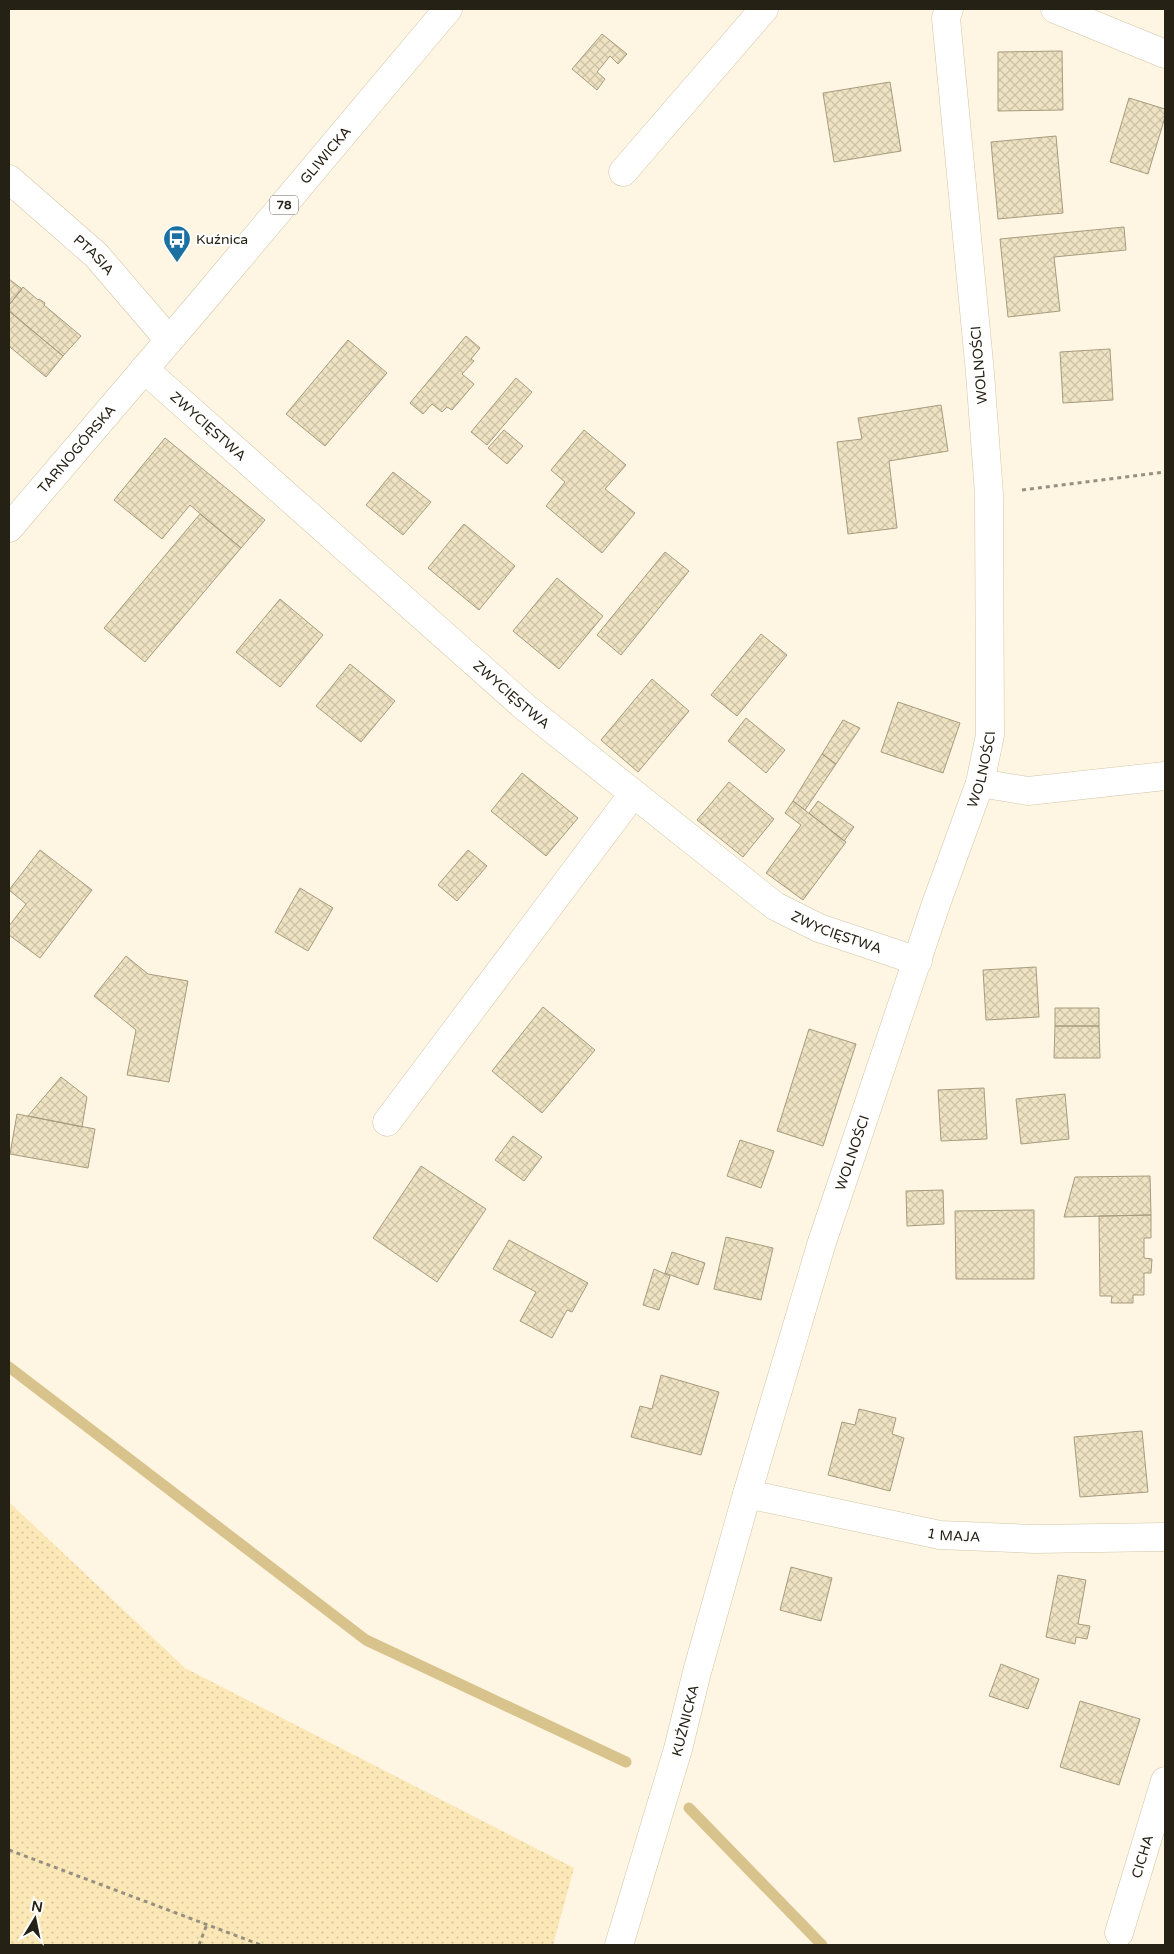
<svg xmlns="http://www.w3.org/2000/svg" width="1174" height="1954" viewBox="0 0 1174 1954" font-family="'Varela Round',sans-serif">
<defs>
<pattern id="garden-dots" width="8" height="8" patternUnits="userSpaceOnUse" patternTransform="scale(1.25)"><rect width="8" height="8" fill="#fce8b6"/><path d="M2 2h.1M6 6h.1" fill="none" stroke="#d8c79c" stroke-width="1.8" stroke-linecap="round"/></pattern>
<pattern id="building-cross-hatch" width="8" height="8" patternUnits="userSpaceOnUse" patternTransform="scale(1.25)"><rect width="8" height="8" fill="#eee2c2"/><path d="M0 0l8 8M0 8l8-8" fill="none" stroke="#ccc2a6"/></pattern>
</defs>
<rect width="100%" height="100%" fill="#fef6e3"/>
<path fill="url(#garden-dots)" d="M9 1502 185 1668 574 1868 553 1945H9Z"/>
<g fill="none" stroke-linecap="round" stroke-linejoin="round">
<path stroke="#d9c38c" stroke-width="11" d="M9 1367 366 1640 626 1762
M689 1808 822 1945"/>
</g>
<path fill="url(#building-cross-hatch)" stroke="#a89c7e" d="M602 34 627 54 618 64 610 56 597 72 605 79 597 90 572 69Z
M1062 51 1063 110 998 111V52Z
M890 82 901 151 834 162 823 93Z
M1129 98 1165 109V117L1148 174 1110 162Z
M1056 136 1063 213 998 219 991 142Z
M1124 227 1126 250 1054 257 1060 311 1008 317 1000 239Z
M9 279 22 289 9 305Z
M23 287 38 300 39 299 45 303 44 305 81 336 63 356 9 311V305Z
M9 311 63 356 46 377 10 347 9 343Z
M466 336 480 348 471 359 474 361 462 374 474 384 452 410 447 407 442 412 432 404 423 414 410 403Z
M348 340 387 373 325 446 286 414Z
M1110 349 1113 400 1063 403 1060 352Z
M516 378 532 392 487 445 471 432Z
M941 405 948 451 889 461 897 528 848 534 837 442 862 439 858 418Z
M504 430 523 446 507 464 488 448Z
M584 430 626 465 605 489 635 513 602 553 546 506 565 482 551 470Z
M165 438 265 520 241 548 190 505 162 539 114 500Z
M393 472 431 502 403 535 366 505Z
M200 514 241 548 145 662 104 628Z
M464 524 515 566 479 610 428 568Z
M665 552 689 571 621 655 597 635Z
M557 578 603 616 559 669 513 631Z
M280 599 323 635 280 687 236 652Z
M761 634 787 655 737 716 711 695Z
M350 664 395 701 361 742 316 706Z
M652 679 689 711 638 772 601 740Z
M898 702 960 723 943 773 881 752Z
M746 718 785 750 766 773 728 741Z
M843 720 860 728 836 764 822 754Z
M822 754 836 764 805 810 793 801Z
M522 773 578 818 546 856 491 811Z
M729 782 774 819 743 857 697 820Z
M793 801 846 842 803 900 766 873 801 825 785 813Z
M818 801 854 827 844 841 809 813Z
M40 850 92 890 40 958 9 935V926L26 904 9 890Z
M468 850 487 866 457 901 438 885Z
M300 888 333 908 308 951 275 932Z
M126 956 148 974 188 981 169 1082 127 1075 136 1030 94 996Z
M1036 967 1039 1017 986 1020 983 970Z
M543 1007 595 1050 542 1113 492 1071Z
M1055 1008H1099V1026H1055Z
M1055 1026H1099L1100 1058H1054Z
M809 1029 856 1044 823 1146 777 1131Z
M61 1077 87 1097 82 1127 28 1116Z
M984 1088 987 1139 941 1141 938 1090Z
M1065 1094 1069 1139 1021 1144 1016 1099Z
M17 1114 95 1129 88 1168 10 1154Z
M513 1136 542 1157 524 1181 495 1160Z
M740 1140 774 1151 761 1188 727 1176Z
M421 1166 486 1209 437 1282 373 1238Z
M1150 1176 1151 1215 1064 1217 1075 1177Z
M943 1190 944 1224 907 1226 906 1191Z
M1034 1210V1279H956L955 1211Z
M1151 1215V1238H1144V1258L1152 1259 1151 1273H1144V1295H1133V1303H1111L1112 1296H1100L1099 1216Z
M726 1237 773 1248 761 1300 714 1289Z
M509 1240 588 1283 572 1312 567 1310 552 1338 520 1321 536 1292 493 1269Z
M672 1252 705 1263 698 1285 665 1273Z
M654 1269 670 1276 659 1310 643 1305Z
M661 1375 719 1392 701 1455 631 1437 640 1406 652 1409Z
M859 1409 896 1418 892 1434 904 1438 890 1491 828 1475 842 1422 855 1425Z
M1142 1431 1148 1492 1080 1497 1074 1437Z
M791 1567 832 1578 821 1621 780 1610Z
M1058 1575 1086 1580 1078 1624 1090 1626 1087 1639 1076 1637 1075 1644 1046 1637Z
M1001 1664 1039 1679 1028 1709 989 1696Z
M1080 1701 1140 1719 1119 1785 1060 1767Z"/>
<g fill="none" stroke-linecap="round" stroke-linejoin="round">
<g stroke="#d1c5a6" stroke-width="29">
<g id="minor">
<path d="M1055 9 1165 54"/>
<path d="M623 172 764 9"/>
<path id="s1" d="M9 179 96 255 169 340"/>
<path id="s2" d="M144 369 526 708 775 906 819 928 918 961"/>
<path d="M980 783 1028 791 1165 776"/>
<path d="M387 1122 633 794"/>
<path id="s3" d="M747 1494 940 1535 1035 1539 1165 1537"/>
<path id="s4" d="M1119 1933 1165 1781"/>
<path id="s5" d="M619 1945 678 1749 697 1672 747 1494 822 1242 936 904 980 783 990 735 989 494 980 373 946 18 949 9"/>
</g>
</g>
<g stroke="#d1c5a6" stroke-width="29">
<g id="major">
<path id="s6" d="M9 528 206 297 448 9"/>
</g>
</g>
<path stroke="#979081" stroke-width="3" stroke-dasharray="4 4" stroke-linecap="butt" d="M1022 490 1165 472
M9 1850 261 1945
M199 1945 207 1924"/>
<use href="#minor" stroke="#fff" stroke-width="28"/>
<use href="#major" stroke="#fff" stroke-width="28"/>
</g>
<defs>
<g id="bus-pin" transform="scale(1.4375)"><path d="M0 17L-7.5 6A9.5 9.5 0 1 1 7.5 6Z" fill="#1a71a1" stroke="#fff"/><path d="M-5-6H5V4H4V6H2V4H-2V6H-4V4H-5ZM-3.5-4V0h7V-4ZM-3.5 1.2v1.5H-2V1.2ZM2 1.2v1.5H3.5V1.2Z" fill="#fff"/></g>
</defs>
<g fill-rule="evenodd">
<use href="#bus-pin" x="177" y="239"/>
</g>
<g text-anchor="middle" dominant-baseline="central" stroke-width="4" stroke-linejoin="round" paint-order="stroke">
<rect fill="#fff" stroke="#67645b" stroke-width="1" x="270" y="195.5" width="28" height="19" rx="4"/>
<g font-size="12" font-weight="bold" fill="#262115">
<text x="284" y="205">78</text>
</g>
<g font-size="14" fill="#262115" stroke="#fff">
<text stroke="none"><textPath href="#s6" startOffset="489">GLIWICKA</textPath></text>
<text stroke="none"><textPath href="#s1" startOffset="114">PTASIA</textPath></text>
<text transform="translate(979 365) rotate(-95)">WOLNOŚCI</text>
<text stroke="none"><textPath href="#s2" startOffset="86">ZWYCIĘSTWA</textPath></text>
<text stroke="none"><textPath href="#s6" startOffset="104">TARNOGÓRSKA</textPath></text>
<text stroke="none"><textPath href="#s2" startOffset="491">ZWYCIĘSTWA</textPath></text>
<text stroke="none"><textPath href="#s5" startOffset="1231">WOLNOŚCI</textPath></text>
<text stroke="none"><textPath href="#s2" startOffset="896">ZWYCIĘSTWA</textPath></text>
<text stroke="none"><textPath href="#s5" startOffset="826">WOLNOŚCI</textPath></text>
<text stroke="none"><textPath href="#s3" startOffset="211">1 MAJA</textPath></text>
<text stroke="none"><textPath href="#s5" startOffset="234">KUŹNICKA</textPath></text>
<text stroke="none"><textPath href="#s4" startOffset="80">CICHA</textPath></text>
</g>
<g font-size="14" fill="#262115" stroke="#fff" text-anchor="start">
<text x="196" y="239">Kuźnica</text>
</g>
</g>
<rect width="1174" height="1954" fill="none" stroke="#262115" stroke-width="20"/>
<g transform="translate(35 1919) rotate(10)" stroke="#ffffff" stroke-width="4" paint-order="stroke">
<path d="M0-4L9 19L0 12L-9 19Z" fill="#262115"/>
<text y="-8" font-size="14" font-weight="bold" text-anchor="middle" fill="#262115">N</text>
</g>
</svg>
